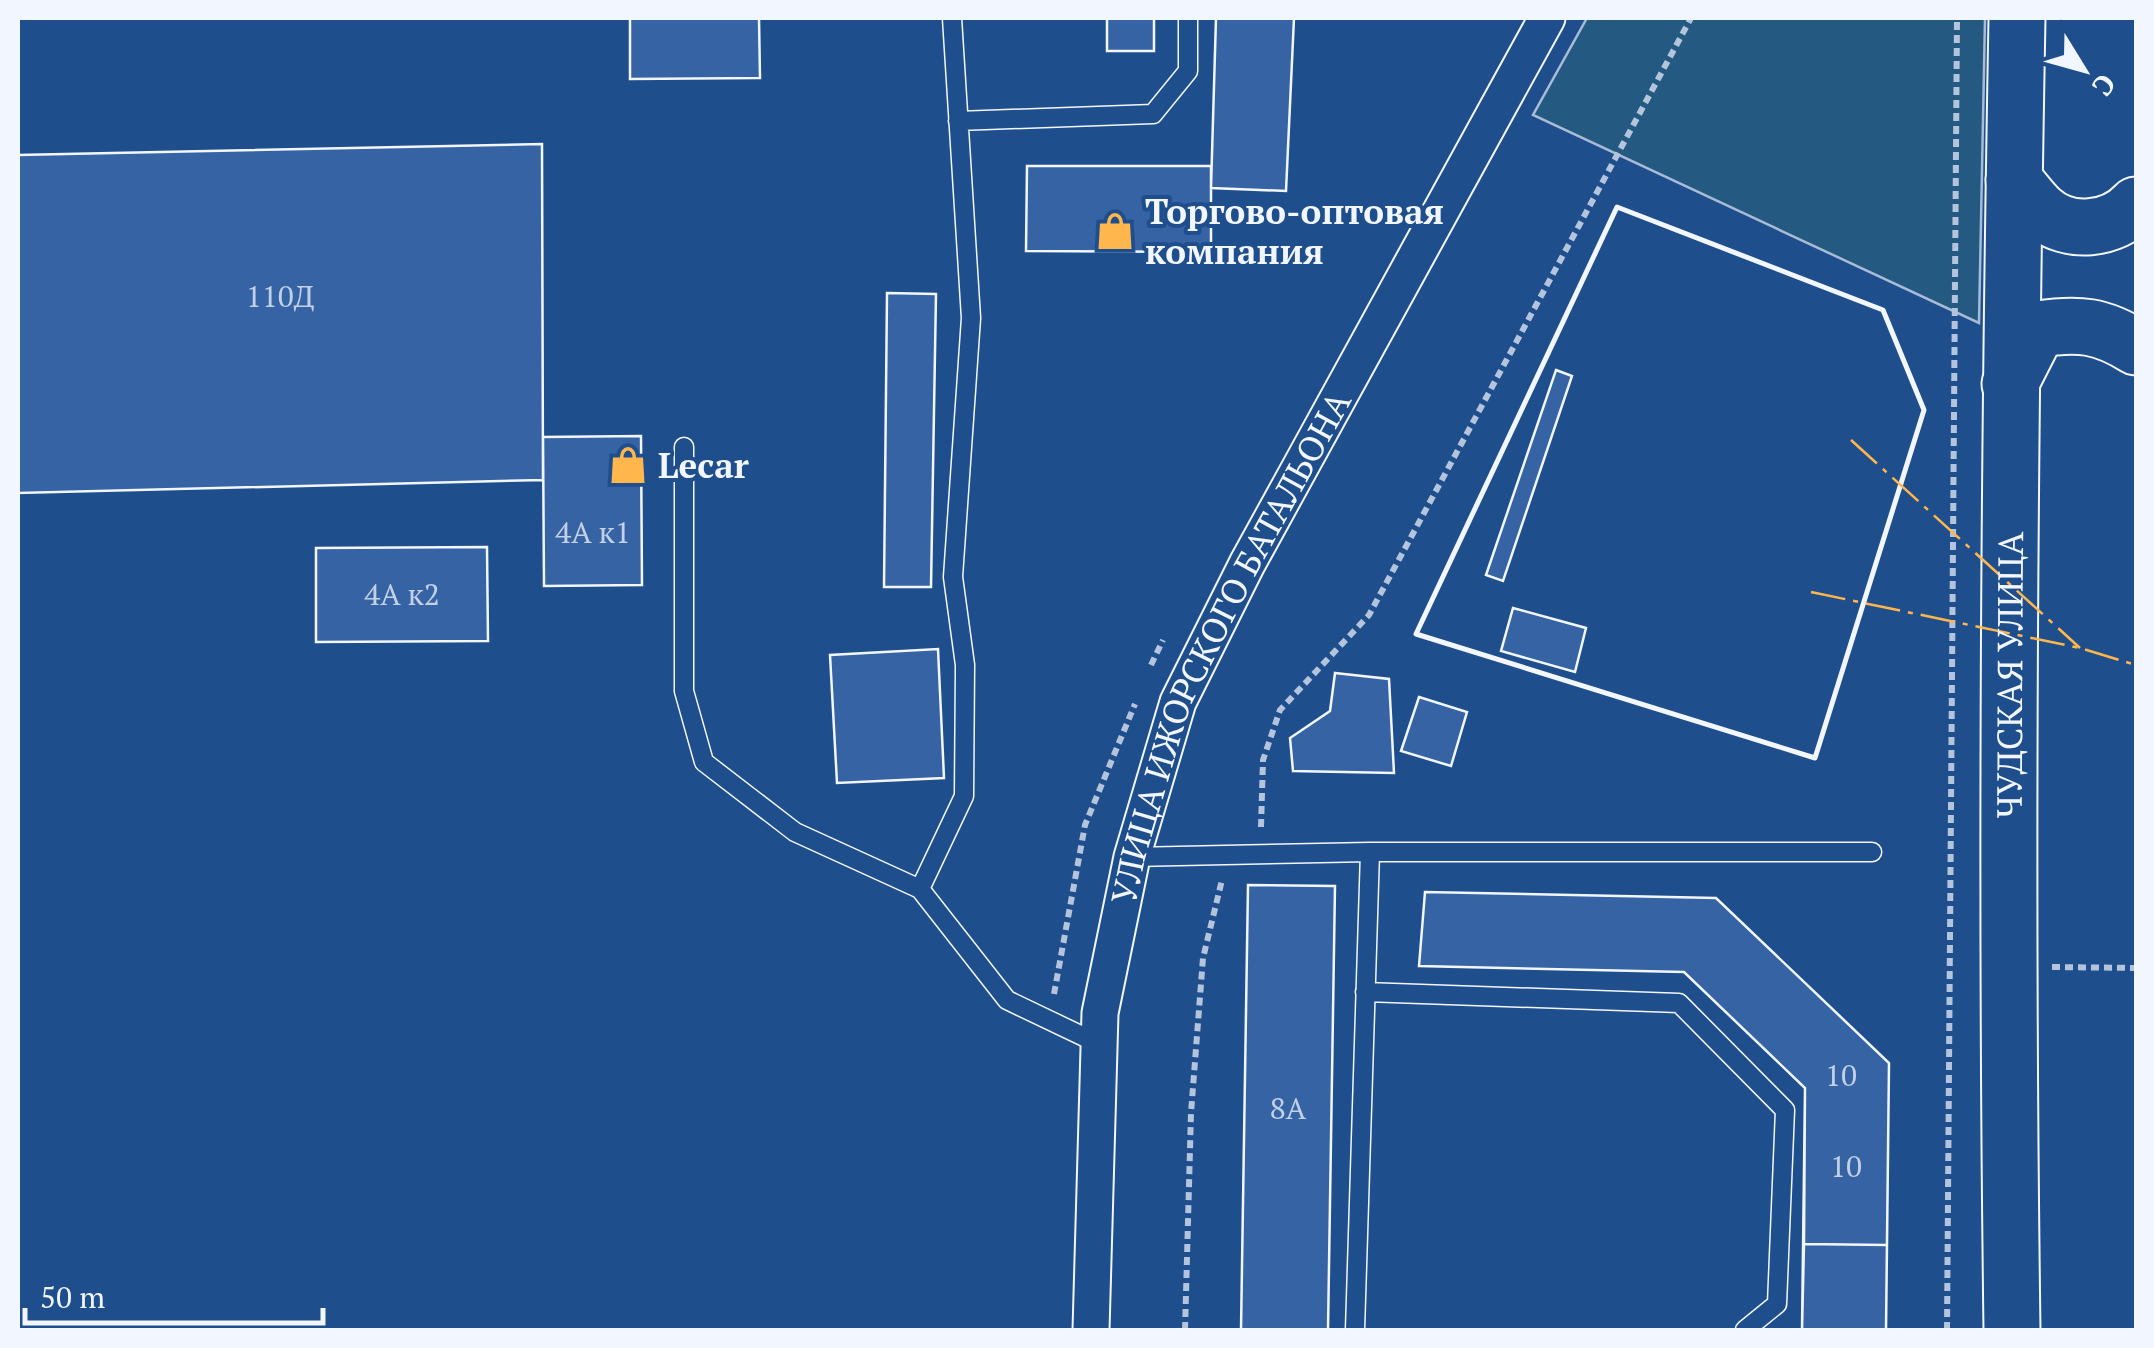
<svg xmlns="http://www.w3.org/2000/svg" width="2154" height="1348" viewBox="0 0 2154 1348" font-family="'PT Serif',serif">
<rect width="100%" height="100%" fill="#1f4e8c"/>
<path fill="#245a82" stroke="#a8bbd7" stroke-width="2.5" d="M1587 18H1985L1979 323 1533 115Z"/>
<path fill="#3563a3" stroke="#f2f6ff" stroke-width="2.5" d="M630 18H759L760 78 630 79Z
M1107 18H1154V51H1107Z
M1216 18H1294L1286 191 1211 188Z
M542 144 543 480 18 493V155Z
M1027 166H1211V252L1026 251Z
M887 293 936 294 931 587H884Z
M1556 370 1572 376 1503 581 1486 575Z
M641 436 642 585 544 586 543 437Z
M487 547 488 641 316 642V548Z
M1513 608 1586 628 1575 672 1501 651Z
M938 649 944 778 837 783 830 655Z
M1335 673 1389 679 1394 773 1293 771 1290 738 1330 711Z
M1419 697 1467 712 1451 766 1401 751Z
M1248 885 1335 886 1328 1330H1241Z
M1425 892 1716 898 1889 1063 1886 1330H1802L1805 1088 1684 972 1419 966Z
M1425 892 1716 898 1889 1063 1887 1245 1804 1244 1805 1088 1684 972 1419 966Z
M1804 1244 1887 1245 1886 1330H1802Z"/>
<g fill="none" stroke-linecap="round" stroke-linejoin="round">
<g stroke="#f2f6ff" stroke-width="21">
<path id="service" d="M958 121 1153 114 1188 71V18
M684 447V691L704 762 795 832 920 889 1007 1000 1099 1044
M1132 857 1370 852H1872
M920 889 964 796 965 665 953 577 971 318 952 18
M1365 992 1679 1003 1785 1110 1777 1304 1745 1330
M1355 1330 1370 852"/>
</g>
<g stroke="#f2f6ff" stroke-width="39">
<g id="minor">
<path id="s1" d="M1091 1330 1100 1013 1132 857 1178 702 1247 564 1547 18"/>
</g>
</g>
<g stroke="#f2f6ff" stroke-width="59">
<g id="trunk">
<path d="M2014 180C2023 190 2031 202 2041 211 2068 236 2113 230 2136 205"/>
<path d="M2010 384 2038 329C2079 323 2101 325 2136 347"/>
<path id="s2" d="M2012 1330C2006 893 2009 455 2017 18"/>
</g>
</g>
<path stroke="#b3c4dc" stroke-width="6" stroke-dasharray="8 5" stroke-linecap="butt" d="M1151 665 1163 640
M1261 827 1263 760 1280 710 1369 615 1691 18
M2052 967 2136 968
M1054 994 1085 825 1135 704
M1185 1330 1191 1113 1203 958 1222 880
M1947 1330 1957 18"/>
<use href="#service" stroke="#1f4e8c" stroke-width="18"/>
<use href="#minor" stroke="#1f4e8c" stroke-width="35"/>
<use href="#trunk" stroke="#1f4e8c" stroke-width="55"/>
<path stroke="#f2f6ff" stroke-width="5" d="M1617 207 1883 310 1924 410 1815 758 1416 634Z"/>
<path stroke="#ffb74d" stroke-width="2.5" stroke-dasharray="35 8 5 8" stroke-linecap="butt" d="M1851 440 2080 648
M1811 592 2080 648 2136 665"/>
</g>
<defs>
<g id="shop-bare" transform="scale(3)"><path d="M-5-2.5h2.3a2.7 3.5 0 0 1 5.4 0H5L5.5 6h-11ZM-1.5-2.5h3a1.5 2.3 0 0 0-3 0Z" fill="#ffb74d" stroke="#1f4e8c" stroke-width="2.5" paint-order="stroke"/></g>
</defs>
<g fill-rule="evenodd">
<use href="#shop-bare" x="1115" y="231"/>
<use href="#shop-bare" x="628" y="465"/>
</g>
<g text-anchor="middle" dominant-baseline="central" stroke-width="8" stroke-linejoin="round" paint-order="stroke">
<g font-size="30" fill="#c3d1e8">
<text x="280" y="296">110Д</text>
<text x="593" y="532">4А к1</text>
<text x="402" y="594">4А к2</text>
<text x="1841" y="1075">10</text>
<text x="1288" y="1108">8А</text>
<text x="1846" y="1166">10</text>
</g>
<g font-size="35" font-weight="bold" fill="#f2f6ff" stroke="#1f4e8c" text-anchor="start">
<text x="1145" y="211">Торгово-оптовая<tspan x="1145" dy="40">компания</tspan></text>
<text x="658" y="465">Lecar</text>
</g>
<g font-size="35" fill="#f2f6ff" stroke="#1f4e8c">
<text stroke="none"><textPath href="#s1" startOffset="708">УЛИЦА ИЖОРСКОГО БАТАЛЬОНА</textPath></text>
<text stroke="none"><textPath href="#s2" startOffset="655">ЧУДСКАЯ УЛИЦА</textPath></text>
</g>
</g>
<rect width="2154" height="1348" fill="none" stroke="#f2f6ff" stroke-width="40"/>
<g transform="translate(2084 70) rotate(127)" stroke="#1f4e8c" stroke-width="8" paint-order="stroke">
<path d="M0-8L18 38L0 25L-18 38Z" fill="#f2f6ff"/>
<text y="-15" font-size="28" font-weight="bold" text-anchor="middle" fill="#f2f6ff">С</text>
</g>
<path d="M25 1308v15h298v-15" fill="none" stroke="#f2f6ff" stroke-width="5"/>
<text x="40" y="1308" font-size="30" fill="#f2f6ff" stroke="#1f4e8c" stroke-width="8" paint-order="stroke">50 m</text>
</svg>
